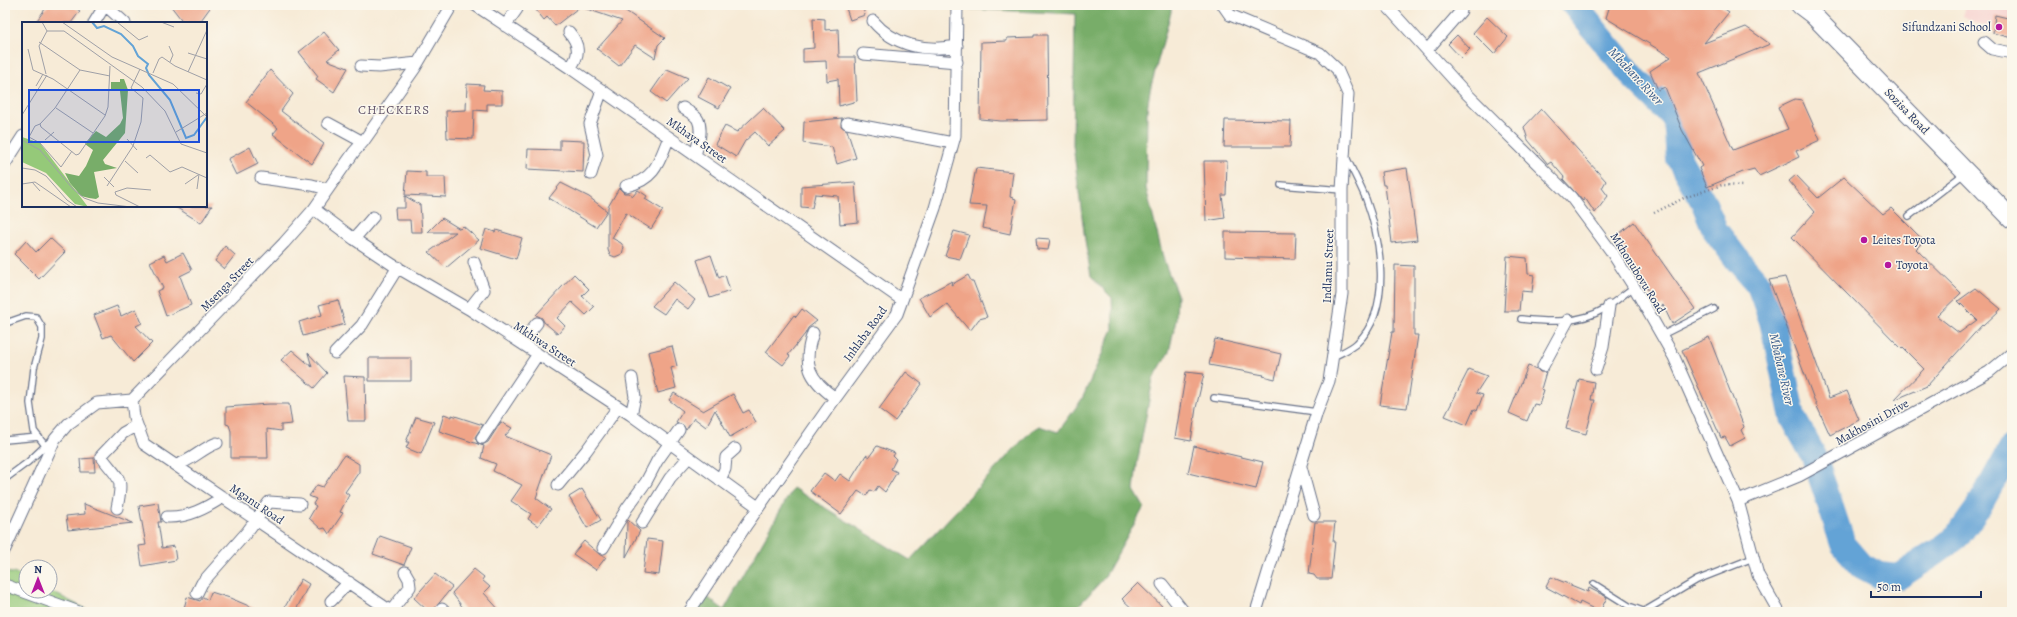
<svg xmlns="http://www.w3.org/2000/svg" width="2017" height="617" viewBox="0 0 2017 617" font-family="Alegreya,serif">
<rect width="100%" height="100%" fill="#fbf7ec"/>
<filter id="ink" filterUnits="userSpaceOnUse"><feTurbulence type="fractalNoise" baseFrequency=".025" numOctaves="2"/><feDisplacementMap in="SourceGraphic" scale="8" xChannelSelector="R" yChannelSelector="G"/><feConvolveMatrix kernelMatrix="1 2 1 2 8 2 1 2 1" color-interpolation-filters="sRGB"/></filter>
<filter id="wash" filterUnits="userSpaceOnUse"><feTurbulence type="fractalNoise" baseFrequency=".012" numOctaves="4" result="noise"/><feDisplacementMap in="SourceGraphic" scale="16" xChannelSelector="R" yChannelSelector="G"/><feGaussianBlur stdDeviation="0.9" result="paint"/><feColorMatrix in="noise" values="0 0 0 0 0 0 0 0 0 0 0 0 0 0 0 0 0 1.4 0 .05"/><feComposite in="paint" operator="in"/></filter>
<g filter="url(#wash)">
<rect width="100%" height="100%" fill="#f7ebd7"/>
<path fill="#f7d0ce" d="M1966 5H2012V38L1962 16Z"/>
<path fill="#95c979" stroke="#587c6c" d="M5 572 18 574 26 578V591H50L92 612H5Z"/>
<path fill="#78ad69" stroke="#4a6e64" d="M971 5H1171V12L1150 90 1147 111 1146 188 1164 261 1177 294 1176 320 1169 352 1153 379 1137 464 1134 490 1144 507 1104 578 1073 612H689L706 596 724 610 793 488 910 560 1031 431 1039 426 1058 432 1082 399 1113 329 1112 298 1091 276 1085 240 1073 145 1075 14 971 9Z"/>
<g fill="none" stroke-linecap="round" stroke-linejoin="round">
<path stroke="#63a3d6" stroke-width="26" d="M1574 5 1636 80 1676 119 1679 159 1703 201 1715 230 1739 262 1759 285 1772 321 1793 418 1814 456 1843 544 1862 566 1879 575 1898 577 1937 552 1958 536 1978 508 2012 447"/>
</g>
<g id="blocks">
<path fill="#efa488" d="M48 5H71L80 11 71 23H35Z
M170 5H212L199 23H184Z
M532 5H617L665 38 658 45 655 58 635 45 619 66 597 49 622 21 581 7 582 5 555 26 547 17 544 20Z
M845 5H862L865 15 850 20Z
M1610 5H1719L1729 12 1704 43 1746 27 1770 44 1699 73 1733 150 1788 129 1778 107 1795 99 1802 100 1820 140 1796 151 1799 157 1759 176 1754 169 1743 172 1707 187 1699 168 1702 166 1682 130 1665 87 1658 90 1650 71 1671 57 1606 18Z
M1995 15 2012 19V38L1993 33Z
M1487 17 1508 37 1494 54 1473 33Z
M813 18 825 19V30L838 29 839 57H855L857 101 839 106 838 79 827 81 826 61 803 62V49L814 48Z
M324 32 339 50 327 60 348 68 334 92 316 79 318 76 299 52Z
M1034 35H1047L1048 120 1001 121 980 119 981 42 1007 41V38L1034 37Z
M1457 35 1470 49 1461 58 1448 44Z
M667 69 688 78 666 103 651 92Z
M270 70 293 94 281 111 324 144 312 164 273 134 278 128 246 102Z
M709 77 730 89 719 108 698 97Z
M467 84 484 85 483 90 502 91V104H487V111L474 110 473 139 447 138 446 111 466 110Z
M763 108 785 131 768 146 755 132 745 141 736 157 715 144 725 126 737 132Z
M1541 109 1606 181 1602 188 1608 196 1595 213 1585 198 1583 201 1563 179 1564 177 1551 162 1548 164 1528 140 1524 127Z
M842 118 841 126 847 130 856 158 837 164 832 147 803 143 804 122Z
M1225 120 1291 121 1290 147H1224Z
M560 140 584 141 583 172 527 169 528 149 560 150Z
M250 147 258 164 236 175 228 159Z
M1204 161H1227L1226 195H1222L1225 218 1206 221Z
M976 168 1013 172 1010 197 1016 199 1010 234 983 228 987 206 969 205Z
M1407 168 1417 240 1392 243 1385 185H1383L1381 172Z
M407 171 426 172V177H445L446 197 405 195Z
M1796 175 1818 198 1844 177 1883 214 1891 208 1924 241 1916 249 1961 293 1937 316 1959 333 1977 320 1958 301 1976 288 2001 309 1983 326 1982 325 1927 386 1894 400 1924 369 1903 348 1902 349 1792 237 1815 212 1789 181Z
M855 182 858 222 840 224 838 196 815 194 812 208 801 207V186Z
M561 183 589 197 607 211 596 227 549 198Z
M619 188 624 193H629L633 196 638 190 647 196 645 199 663 210 651 229 626 213 612 238 621 243 624 247 622 254 615 257 610 255 608 250V207Z
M405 196 420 205 422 232H411L410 220H396L395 208H405Z
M174 206H212L201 223Z
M442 218 460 229 463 226 479 240 446 268 429 252 456 232H428Z
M1634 222 1695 309 1672 324 1663 305 1659 308 1634 269 1633 270 1618 249 1622 247 1615 237Z
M486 229 495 232 496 230 522 238 516 259 480 248Z
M954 231 969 235 960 259 945 256Z
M1225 232 1296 233 1295 259 1225 257Z
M50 238 65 252 39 279 14 254 26 241 36 252Z
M1036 238 1050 239 1048 250 1037 249Z
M225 246 235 255 224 269 215 261Z
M183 253 192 270 180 276 191 305 166 316 157 291 163 288 150 262 164 255 167 261Z
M711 255 719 278 725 275 730 291 710 298 697 260Z
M1507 256 1527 258 1528 274 1534 275 1532 292 1521 291 1519 311H1504Z
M1395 265 1414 266V335H1418L1407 408 1380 405 1392 332H1394Z
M574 274 589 289 582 296 594 307 586 315 572 302 557 318 565 326 558 334 544 322 542 318 536 315Z
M968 275 971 281H973L987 317 979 319 970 331 947 304 930 317 919 298 952 281 951 285Z
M1785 277 1829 398 1847 391 1859 420 1830 435 1815 402 1769 280Z
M674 282 695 300 688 309 675 299 664 314 652 306Z
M338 300 345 324 303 336 299 322 322 315 319 305Z
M117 306 121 316 136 309 142 323 136 326 152 343 133 362 111 335 103 338 94 315Z
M802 309 817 321 808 328 805 334 788 355 790 356 783 365 766 352 794 315 796 317Z
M1709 337 1744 427 1741 430 1745 438 1730 446 1725 437 1721 438 1682 350Z
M1215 339 1281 354 1275 379 1263 376 1264 375 1209 365Z
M672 346 677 366 671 368 676 388 658 393 648 352Z
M292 350 312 367 308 353 327 373 314 388 281 360Z
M369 358H411V381H369Z
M1528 366 1537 369 1540 372H1546L1541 389 1544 390 1539 405 1534 404 1527 421 1509 413Z
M1469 369 1487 376 1476 393 1483 395 1477 411 1474 409 1467 425 1445 416Z
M906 372 922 384 895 421 879 409Z
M1186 372 1204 374 1196 408 1191 441 1175 438Z
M344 376 365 377 366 421H348Z
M1579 379 1594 382 1591 400H1595L1586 434 1566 429Z
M674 393 703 411 733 394 743 413 749 410 756 422 730 437 715 410 706 427 694 418 686 430 683 425 676 422 683 411 669 400Z
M269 404H289L292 424 281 425V431L267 429 268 458H231V431L229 425 226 424V407Z
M444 414 452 417V415L483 425 475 437 478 444 482 445 488 442 501 422 512 428 505 436 551 455 536 498 551 509 538 526 528 519 531 514 511 501 522 485 493 471 496 464 481 458 484 446 439 431Z
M416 417 434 422 421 454 406 448 409 442H406Z
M877 446 895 453 893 456 896 459 891 469 897 472 885 492 878 486 874 492 870 490 866 496 858 491 841 514 810 491 824 473 835 481 840 474 850 481 866 455 869 457Z
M1194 446 1263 462 1256 489 1188 473Z
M344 455 359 464V472L345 492 349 495 340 512 343 513 329 534 325 528 321 529 309 518 316 506 313 504 316 499 309 496 317 485 323 487Z
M94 458 95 472H81L80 459Z
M582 489 601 520 587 528 569 497Z
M158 503 161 522H158L162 548 174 546 176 560 142 566 139 546 146 545 139 506Z
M84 504 100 510 133 523 68 530 66 516 85 514Z
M628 520 640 531 626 557 627 522Z
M1315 522H1335L1333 541H1335L1331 579H1317L1314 575 1309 574Z
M380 536 411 547 404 565 373 554Z
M647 539 663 541 659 575 643 573Z
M584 541 599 554 606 557 596 570 573 554Z
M474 569 484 577 482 580 490 587 484 593 501 612H466L452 593Z
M435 574 452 587 432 612H429L414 598Z
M1551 577 1588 592 1589 588 1607 597 1600 612 1580 602 1579 605 1546 587Z
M301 579 309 584 295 612H282Z
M1138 583 1168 612H1136L1122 599Z
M211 592 230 598 263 612H183L187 597 200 601 203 597 208 600Z"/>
</g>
</g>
<g filter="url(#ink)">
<use href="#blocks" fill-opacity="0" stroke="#687188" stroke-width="1"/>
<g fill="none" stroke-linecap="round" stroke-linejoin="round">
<g stroke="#687188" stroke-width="8">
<path id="service" d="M1281 185 1342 190
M1909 216 1965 173
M1521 319C1548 322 1579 324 1604 309 1614 303 1624 294 1634 287
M6 323 26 316 36 317 42 327V339L34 368 30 403 34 431 44 444
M1662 335 1714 309
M1333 357C1340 353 1351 349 1357 343 1393 309 1381 240 1366 199 1360 185 1353 171 1346 157
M1214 398 1317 412
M5 440 39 437
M5 479 28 462 48 443
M1594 584 1629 606 1643 611
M1643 612 1697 580 1753 558"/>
</g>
<g stroke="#687188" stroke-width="13">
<path id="minor" d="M105 5 125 23
M475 5 570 68 902 300
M1223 5 1230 15 1320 53 1337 69 1348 94 1342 190V294L1329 381 1317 412 1256 612
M1386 5 1463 90 1571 197 1611 251 1634 287 1674 357 1738 501 1758 575 1779 612
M873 21C894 46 926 52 957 46
M94 23 105 5
M505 26 517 9
M569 32C580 45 580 55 570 68
M1984 42 1992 49 2012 53
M1428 49 1461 11
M863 54 957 62
M361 66 379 67 418 63
M683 108C687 111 696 115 698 120 703 130 698 145 695 155
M328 123 363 142
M847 123 953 143
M5 164 23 136
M591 174 597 155 590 124 602 90
M261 178 312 185 327 189
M626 186C655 180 659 162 669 137
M314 209 354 239 393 265 469 309 631 415 758 507
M354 239 373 217
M469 309 484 290 474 262
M813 333C802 364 809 379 835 398
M521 343 537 323
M335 353 362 325 398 267
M1543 366 1568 320
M1596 369 1603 347 1609 306
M132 400 134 417 144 444 392 612
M631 415 635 397 632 378
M482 438 538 354
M176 465C192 461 202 448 217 443
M1301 467 1314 515
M720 480 725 469 726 457 735 449
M558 485 586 451 618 407
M1738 501 1799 476 1989 372 2012 353
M117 508C124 475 119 481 101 456L123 433 137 425
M167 517C188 518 206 508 223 497
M642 523 670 478 689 457
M603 548 627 508 646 482 657 461 679 430
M5 549 55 439 68 424 97 403 132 400 284 243 314 209 354 152 363 142 415 68 452 5
M1162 584 1184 612
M5 585 79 612
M197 593 202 583 247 532 269 502 300 504
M331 601 349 582
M442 609 445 612
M391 611 410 587 409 579 405 572
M689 612 747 524 826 411 897 314 935 208 955 136 957 5"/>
</g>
<g stroke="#687188" stroke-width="20">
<path id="primary" d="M1800 5 1812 14 2012 219"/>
</g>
<path stroke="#687188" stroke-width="2.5" stroke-dasharray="1 3" stroke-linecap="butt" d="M1654 213 1684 198 1722 185 1743 186"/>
<use href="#service" stroke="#fff" stroke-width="5.5"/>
<use href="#minor" stroke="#fff" stroke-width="11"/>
<use href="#primary" stroke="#fff" stroke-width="18"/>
</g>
</g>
<g fill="#b5179e" stroke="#fbf7ec" stroke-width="1.5">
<circle cx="1999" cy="27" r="4"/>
<circle cx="1864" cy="240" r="4"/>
<circle cx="1888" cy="265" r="4"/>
</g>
<g text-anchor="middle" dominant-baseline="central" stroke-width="3" stroke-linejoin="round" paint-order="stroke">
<g font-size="12" fill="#1b2f5e" stroke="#fbf7ec" text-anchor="start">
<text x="1991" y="27" text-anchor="end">Sifundzani School</text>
<text x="1872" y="240">Leites Toyota</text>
<text x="1896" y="265">Toyota</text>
</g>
<g font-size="12" fill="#1b2f5e" stroke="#fbf7ec">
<text transform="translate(1907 111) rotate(46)">Sozisa Road</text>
<text transform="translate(697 140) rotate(35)">Mkhaya Street</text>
<text transform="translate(1328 266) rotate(-88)">Indlamu Street</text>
<text transform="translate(1638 273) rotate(58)">Mkhonubovu Road</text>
<text transform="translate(227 284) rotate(-46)">Msenga Street</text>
<text transform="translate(865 334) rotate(-54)">Inhlaba Road</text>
<text transform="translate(545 344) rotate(33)">Mkhiwa Street</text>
<text transform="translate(1872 422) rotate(-29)">Makhosini Drive</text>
<text transform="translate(257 504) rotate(34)">Mganu Road</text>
</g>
<g font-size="13" font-style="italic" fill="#345888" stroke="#fbf7ec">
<text transform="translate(1636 76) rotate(47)">Mbabane River</text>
<text transform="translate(1782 369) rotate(77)">Mbabane River</text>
</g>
<g font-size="13" letter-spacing="1" fill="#65586d" stroke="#fbf7ec">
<text x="394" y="109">CHECKERS</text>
</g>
</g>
<g transform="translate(22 22)">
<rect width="185" height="185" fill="#f7ebd7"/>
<path d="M0 115 18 121 66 185 53 182 24 151 0 140Z" fill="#95c979"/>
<path d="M98 57H102L106 68 103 111 81 138 83 142 95 146 72 150 77 175 74 177 67 176 59 174 48 161 43 151 57 154 64 144 71 128 63 122 66 118 74 109 84 115 98 102 101 96 98 69H89V60H98Z" fill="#78ad69"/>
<path fill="none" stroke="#63a3d6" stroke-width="2" d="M70 0 75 6 82 4 99 12 111 24 116 34 126 42 124 46 127 53 148 78 164 116 172 113 185 95"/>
<path fill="none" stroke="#9fa0a7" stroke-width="1" d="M20 0 25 9 17 24 24 52M40 0 90 35 151 62 185 95M95 0 117 18 126 14M139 0 152 5M25 9H42L120 65 143 89 159 122 185 131M17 20 58 48 88 54M147 24 151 33 148 40M6 27 11 48 31 57 83 93M166 31 185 37M166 50 185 8M131 51 137 37 140 35 153 44 185 58M14 64 21 52M174 71 179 72 185 62M34 86 71 111M0 93 25 53M18 102 19 105 54 133 57 132 83 94 86 85 88 44M154 110 185 91M105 117 115 128M0 118 18 128 51 167 62 176 76 181 109 185M23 118 32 110M50 129 39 145 18 121 7 115 13 104 18 102 33 86 58 48M124 136 128 133 148 150 160 145 185 156M103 139 116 151M0 146 13 148 24 154 45 178 55 185M82 155 92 165M10 160 18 169M0 162 13 160 49 185M163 162 176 153M85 164 111 124 119 100 121 76 109 66 118 47M175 167 177 152M118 185 94 173 93 170 105 166 129 168"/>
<path fill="#1d4ed8" fill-opacity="0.15" stroke="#1d4ed8" stroke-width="2" d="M7 68H177V120H7Z"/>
<rect width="185" height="185" fill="none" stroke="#1b2f5e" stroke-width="2"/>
</g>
<rect width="2017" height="617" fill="none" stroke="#fbf7ec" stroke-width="20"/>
<g transform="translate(38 579)"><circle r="19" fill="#fbf7ec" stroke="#a1a7b3"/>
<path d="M0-3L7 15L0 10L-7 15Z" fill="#b5179e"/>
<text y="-6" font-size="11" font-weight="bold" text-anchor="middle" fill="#1b2f5e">N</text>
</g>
<path d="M1871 591v6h110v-6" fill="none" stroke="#1b2f5e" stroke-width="2"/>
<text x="1877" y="591" font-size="12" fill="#1b2f5e" stroke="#fbf7ec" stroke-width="3" paint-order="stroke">50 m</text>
</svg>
